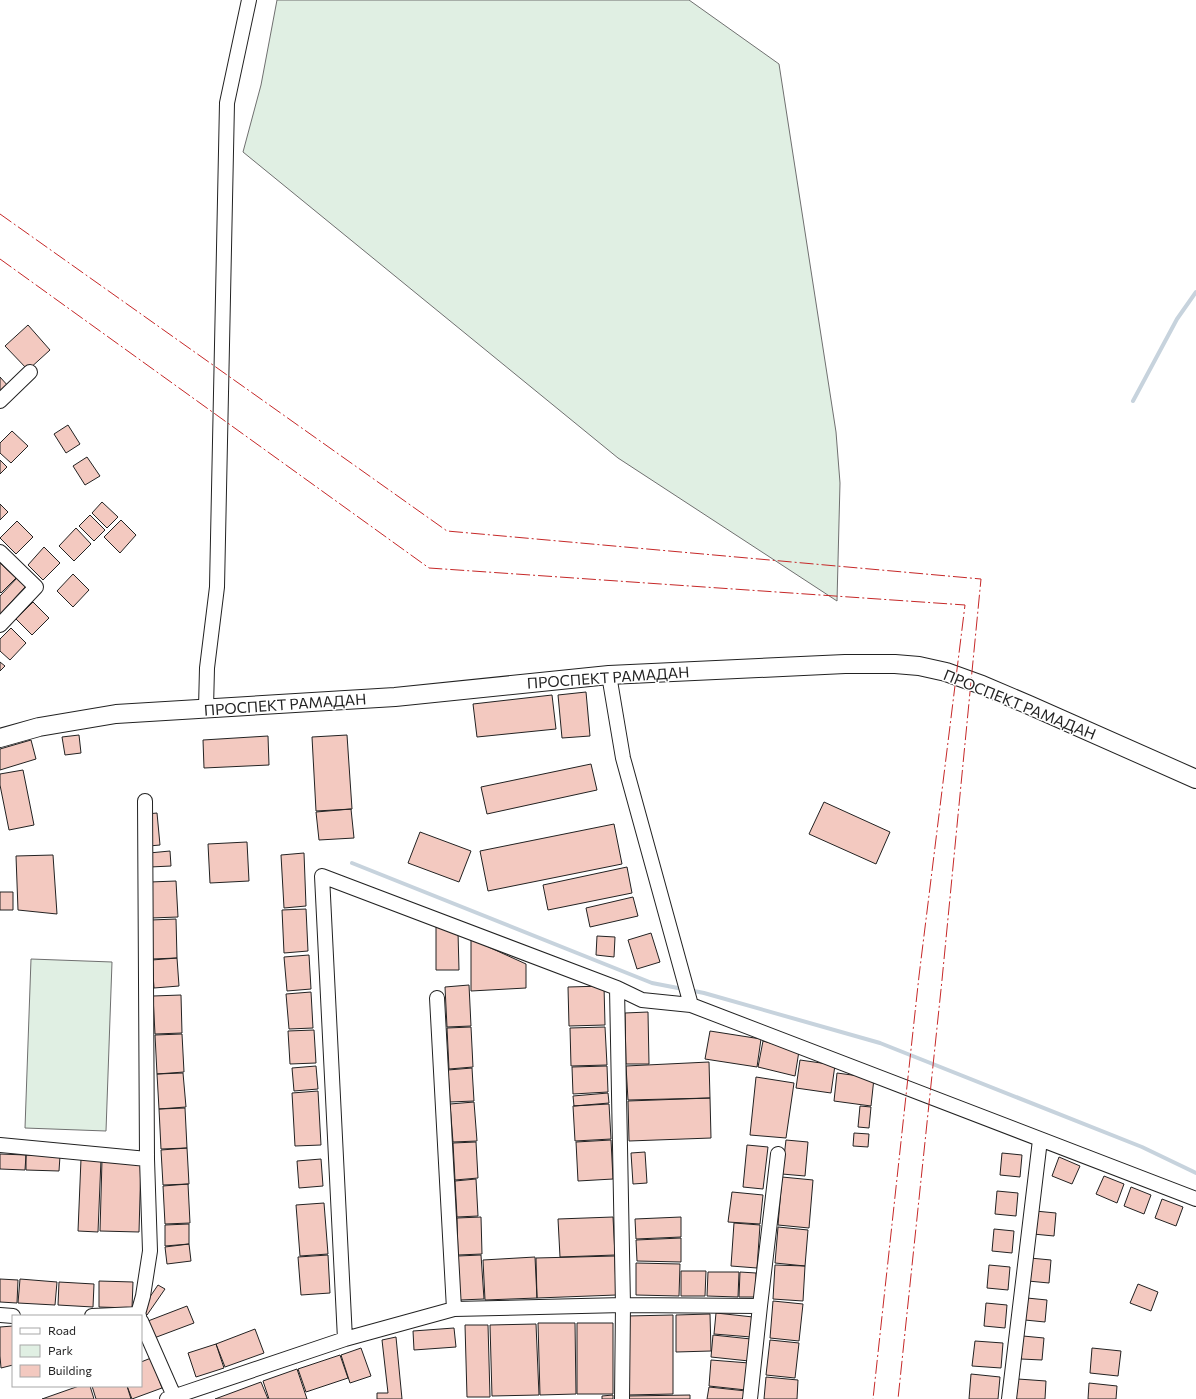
<svg xmlns="http://www.w3.org/2000/svg" width="1196" height="1399" viewBox="0 0 1196 1399" font-family="Commissioner,sans-serif">
<rect width="100%" height="100%" fill="#fff"/>
<path fill="#e0efe3" stroke="#6f6f6f" d="M277 0H689L779 64 836 432 840 483 837 601 618 458 243 152 261 85Z
M31 959 112 962 106 1131 25 1128Z"/>
<g fill="none" stroke-linecap="round" stroke-linejoin="round">
<path stroke="#c7d3dd" stroke-width="4" d="M1133 401 1177 319 1196 292
M352 863 652 983 683 989
M689 990 704 993 880 1043 1142 1147 1196 1173"/>
</g>
<path fill="#f3c9c0" stroke="#222" d="M28 325 50 350 28 370 5 346Z
M0 377 9 387 0 396Z
M68 425 80 444 66 453 54 434Z
M12 431 28 446 11 463 0 453V443Z
M87 457 100 476 85 485 73 466Z
M0 460 7 467 0 474Z
M102 502 118 517 107 528 92 513Z
M0 504 8 512 0 520Z
M90 515 105 530 94 541 79 526Z
M121 520 136 535 120 553 104 537Z
M17 521 33 537 16 554 0 538Z
M76 528 91 544 74 561 59 546Z
M44 547 60 563 43 580 28 565Z
M0 563 16 578 1 593 0 592Z
M73 574 89 590 73 607 57 591Z
M17 578 26 586 0 614V596Z
M33 602 49 618 32 635 16 619Z
M11 628 26 643 10 660 0 651V639Z
M0 662 5 666 0 671Z
M586 692 590 736 562 738 558 695Z
M552 695 556 729 477 737 473 704Z
M79 735 81 753 65 755 62 737Z
M347 735 352 809 316 811 312 737Z
M268 736 269 765 204 768 203 740Z
M31 740 36 759 0 770V749Z
M591 764 597 790 487 814 481 787Z
M23 770 34 825 9 830 0 785V774Z
M824 802 890 832 876 864 809 834Z
M351 809 354 838 319 840 316 812Z
M157 813 160 845 149 846 147 814Z
M614 824 622 864 488 891 480 851Z
M420 832 471 851 459 882 408 863Z
M247 842 249 881 210 883 208 844Z
M170 851 171 866 150 867 149 853Z
M304 853 306 906 284 908 281 855Z
M53 855 57 914 18 910 16 856Z
M627 867 632 893 548 910 543 885Z
M176 881 178 917 151 918 150 882Z
M0 892H13V910H0Z
M633 897 638 916 590 927 586 908Z
M306 909 308 951 284 953 282 910Z
M176 919 177 958 152 959 151 920Z
M436 927 458 932 459 970H436Z
M651 933 660 962 637 969 628 940Z
M597 936 615 937 614 957 596 955Z
M471 939 526 964V988L471 991Z
M309 955 311 989 287 991 284 957Z
M177 958 179 986 154 988 152 960Z
M469 985 471 1026 447 1027 445 987Z
M604 986 605 1025 569 1026 568 987Z
M311 992 313 1028 289 1029 286 994Z
M181 995 182 1033 155 1034 153 996Z
M648 1012 649 1064H626L625 1013Z
M471 1027 473 1067 449 1069 447 1028Z
M605 1027 607 1065 571 1066 570 1028Z
M314 1030 316 1063 290 1064 288 1031Z
M710 1031 761 1039 757 1067 705 1059Z
M182 1034 184 1072 157 1074 155 1035Z
M763 1041 799 1051 795 1076 758 1067Z
M800 1060 835 1065 831 1093 796 1088Z
M709 1062 710 1098 628 1100 626 1066Z
M316 1066 318 1089 294 1091 292 1068Z
M607 1066 608 1092 573 1094 572 1067Z
M472 1068 474 1101 450 1102 448 1070Z
M183 1073 186 1107 159 1109 157 1074Z
M837 1073 874 1078 871 1106 834 1101Z
M756 1077 794 1083 786 1138 750 1135Z
M318 1091 321 1145 295 1146 292 1093Z
M608 1093 609 1103 574 1106 573 1096Z
M710 1098 711 1138 629 1141 628 1101Z
M474 1102 477 1141 453 1142 450 1104Z
M609 1104 611 1139 575 1141 573 1106Z
M860 1106 871 1107 869 1128 858 1127Z
M185 1108 187 1148 161 1149 159 1109Z
M854 1133 869 1134 868 1147 853 1146Z
M611 1140 613 1179 578 1181 576 1142Z
M786 1140 808 1142 805 1176 782 1174Z
M476 1142 478 1178 455 1180 453 1143Z
M747 1145 768 1147 763 1189 743 1187Z
M187 1148 189 1184 163 1185 161 1150Z
M645 1152 647 1183 633 1184 631 1153Z
M1002 1153 1022 1155 1020 1177 1000 1175Z
M0 1154 26 1155 25 1170 0 1169Z
M26 1155 60 1156 59 1171 26 1170Z
M1059 1157 1080 1166 1072 1184 1052 1176Z
M81 1159H101L98 1232 78 1231Z
M321 1159 323 1186 299 1188 297 1161Z
M102 1160 141 1161 139 1232 100 1231Z
M1104 1176 1124 1184 1117 1203 1096 1194Z
M782 1177 813 1180 809 1228 778 1225Z
M476 1179 478 1216 457 1217 455 1181Z
M188 1184 190 1223 165 1224 163 1186Z
M1131 1187 1151 1195 1144 1214 1124 1206Z
M997 1191 1018 1193 1016 1216 995 1214Z
M732 1192 763 1195 760 1224 728 1222Z
M1162 1199 1183 1207 1176 1226 1155 1218Z
M324 1203 328 1254 300 1256 296 1205Z
M1035 1211 1056 1213 1054 1236 1033 1234Z
M481 1217 482 1254 458 1255 457 1218Z
M613 1217 615 1255 560 1257 558 1219Z
M681 1217V1237L636 1239 635 1219Z
M734 1223 760 1225 757 1268 731 1266Z
M189 1224V1244L165 1246V1225Z
M778 1227 808 1230 805 1266 775 1263Z
M994 1229 1014 1231 1012 1253 992 1251Z
M681 1238V1262L637 1261 636 1240Z
M189 1244 191 1261 167 1264 165 1247Z
M328 1255 330 1293 301 1295 298 1257Z
M481 1255 484 1299 460 1300 458 1256Z
M615 1256 616 1295 537 1298 536 1258Z
M535 1257 537 1298 485 1300 483 1260Z
M1030 1258 1051 1260 1049 1283 1028 1281Z
M636 1263 680 1264 679 1296 636 1295Z
M775 1265 805 1266 803 1301 773 1299Z
M989 1265 1010 1267 1008 1290 987 1288Z
M681 1271H706L705 1296H681Z
M708 1272H739L738 1297 707 1296Z
M740 1272 756 1273V1297H739Z
M0 1279 18 1280 17 1303 0 1302Z
M20 1279 57 1282 55 1305 18 1303Z
M99 1281 133 1282 132 1308 99 1307Z
M59 1282 94 1284 93 1307 58 1305Z
M1138 1284 1158 1292 1151 1311 1130 1303Z
M158 1285 165 1289 147 1315 141 1310Z
M1027 1298 1047 1300 1045 1322 1025 1320Z
M773 1301 803 1304 799 1341 770 1338Z
M986 1303 1007 1305 1005 1328 984 1326Z
M187 1306 194 1323 154 1338 148 1321Z
M716 1313 753 1317 751 1337 714 1334Z
M710 1314 711 1351 676 1352V1315Z
M673 1315V1394L627 1395V1316Z
M538 1323H575L576 1394 540 1395Z
M577 1323H613V1394H577Z
M536 1324 539 1395 492 1396 490 1325Z
M465 1325H488L490 1397H467Z
M13 1326V1365L1 1368 0 1356V1327Z
M454 1328 456 1347 414 1350 413 1331Z
M255 1329 264 1353 225 1367 216 1344Z
M713 1335 751 1339 749 1361 711 1357Z
M1023 1336 1044 1338 1042 1360 1021 1359Z
M396 1337 402 1399H377V1393H388L382 1340Z
M770 1340 799 1343 795 1378 766 1375Z
M975 1341 1003 1343 1001 1368 972 1366Z
M216 1344 224 1368 196 1377 188 1353Z
M361 1348 371 1376 350 1383 341 1355Z
M1092 1348 1121 1351 1118 1376 1090 1373Z
M340 1355 348 1378 306 1392 298 1369Z
M151 1358 162 1388 132 1399 127 1386H141V1362Z
M711 1360 749 1363 746 1390 709 1386Z
M297 1369 307 1399H269L263 1381Z
M971 1374 1000 1377 998 1399H969Z
M766 1377 798 1380 797 1399H764Z
M1018 1379 1046 1381 1045 1399H1016Z
M261 1382 268 1399H215Z
M1089 1383 1117 1386 1116 1399H1088Z
M79 1386H90L94 1399H42Z
M92 1386H127L131 1399H96Z
M709 1387 746 1391 745 1399H707Z
M613 1395V1399H602V1396Z
M690 1395V1399H627V1396Z"/>
<g fill="none" stroke-linecap="round" stroke-linejoin="round">
<g stroke="#222" stroke-width="16">
<path id="minor" d="M0 401 30 372
M0 552 36 587 0 625
M609 675 623 758 691 1005
M206 708 207 668 217 587 227 103 249 0
M617 988 623 1305 622 1399
M437 998 454 1309
M0 1145 147 1159
M0 1315 13 1316
M92 1316 138 1314
M139 1316 138 1314 143 1296 150 1251 147 1159 145 801
M141 1321 174 1396
M345 1339 322 876 617 988 642 1000 691 1005 1196 1199
M167 1399 345 1339 454 1309 623 1305 760 1306
M750 1399 760 1306 778 1154
M1009 1399 1040 1140"/>
</g>
<g stroke="#222" stroke-width="20">
<path id="major" d="M0 738 39 727 116 714 395 697 609 675 845 664H895L919 666 946 672 982 685 1029 705 1196 779"/>
</g>
<use href="#minor" stroke="#fff" stroke-width="14"/>
<use href="#major" stroke="#fff" stroke-width="18"/>
<path stroke="#c62828" stroke-width="1" stroke-dasharray="14 3 2 3" stroke-linecap="butt" d="M0 214 447 531 981 579 942 980 898 1399
M0 259 429 568 965 605 919 976 873 1399"/>
</g>
<g text-anchor="middle" dominant-baseline="central" stroke-width="3" stroke-linejoin="round" paint-order="stroke">
<g font-size="15" fill="#222" stroke="#fff">
<text transform="translate(608 677) rotate(-4)">ПРОСПЕКТ РАМАДАН</text>
<text transform="translate(285 704) rotate(-4)">ПРОСПЕКТ РАМАДАН</text>
<text transform="translate(1020 704) rotate(22)">ПРОСПЕКТ РАМАДАН</text>
</g>
</g>
<rect x="12" y="1315" width="130" height="72" fill="#ffffff" stroke="#a7a7a7"/>
<rect x="20" y="1328" width="20" height="6" fill="#ffffff" stroke="#a7a7a7"/>
<text x="48" y="1335" font-size="12" fill="#222222">Road</text>
<rect x="20" y="1345" width="20" height="12" fill="#e0efe3" stroke="#a7a7a7"/>
<text x="48" y="1355" font-size="12" fill="#222222">Park</text>
<rect x="20" y="1365" width="20" height="12" fill="#f3c9c0" stroke="#a7a7a7"/>
<text x="48" y="1375" font-size="12" fill="#222222">Building</text>
</svg>
